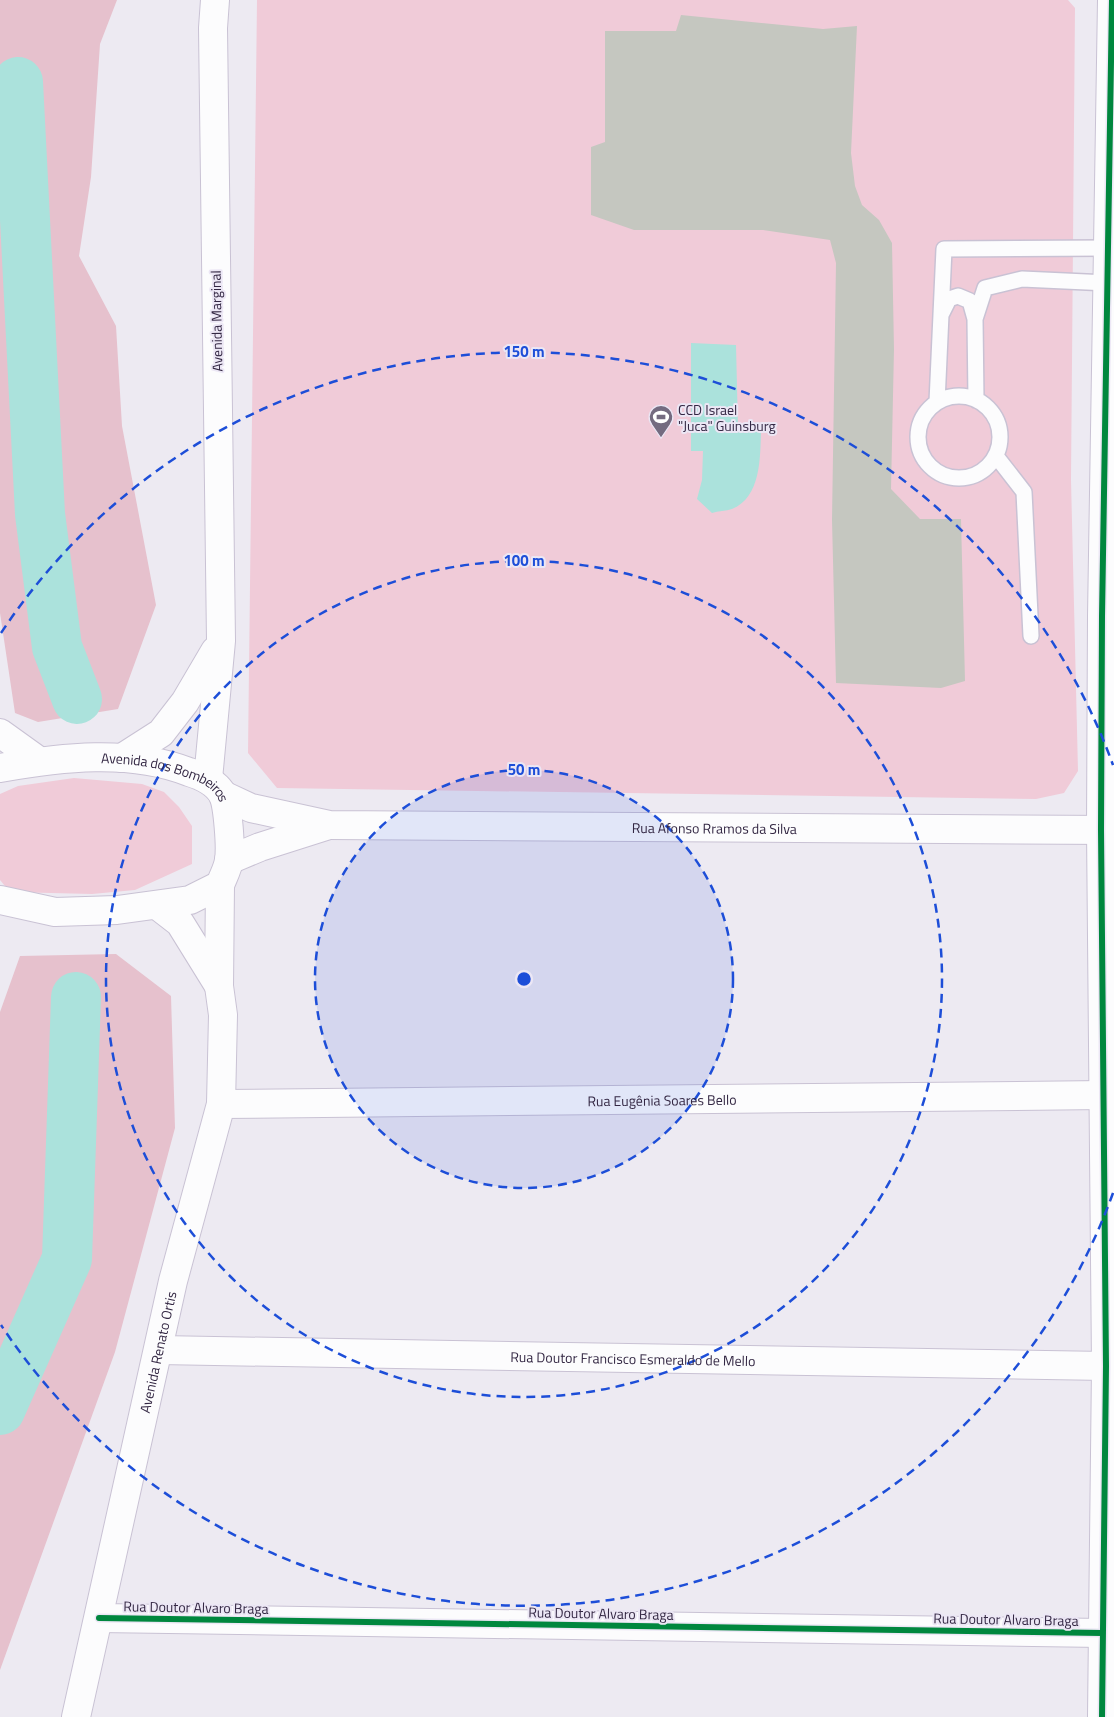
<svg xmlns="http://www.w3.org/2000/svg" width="1114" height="1717" viewBox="0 0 1114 1717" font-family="'Titillium Web',sans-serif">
<rect width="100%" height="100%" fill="#edeaf2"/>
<path fill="#f0cbd8" d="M257 0H1068L1075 8 1071 480 1078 771 1064 793 1036 799 277 788 248 753Z
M74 778 142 784 164 792 179 807 192 826V864L135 890 92 894 10 892 0 880V794L18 786Z"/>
<path fill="#e6c1cd" d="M0 0H117L100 44 91 177 79 256 116 326 122 426 156 605 118 709 38 722 15 713 0 613Z
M116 954 171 996 175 1128 115 1352 0 1670V1012L20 956Z"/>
<path fill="#abe2dc" d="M691 343 736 345 738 430 761 432C760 458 761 497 732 509 726 511 718 511 712 513L697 499 702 480 703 451H691Z"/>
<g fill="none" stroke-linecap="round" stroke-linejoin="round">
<path stroke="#abe2dc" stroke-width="50" d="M18 82 40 514 57 647 77 699
M0 1410 67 1259 76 997"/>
</g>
<path fill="#c5c7c0" d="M681 15 823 29 857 26 851 153 855 186 862 205 879 220 892 243 894 349 891 489 920 519H961L965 681 941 688 836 683 832 520 836 263 830 240 763 230H634L591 215V147L605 142V31H676Z"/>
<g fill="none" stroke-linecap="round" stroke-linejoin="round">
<g stroke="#c9c2d4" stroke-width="18">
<path id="lane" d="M941 315 949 299 958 296 970 301 975 319
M918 437a41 41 0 1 1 82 0a41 41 0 1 1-82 0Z
M976 400 975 319 985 288 1022 279 1108 283
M937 402 944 249 1108 248
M996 456 1024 492 1031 636"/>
</g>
<g stroke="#c9c2d4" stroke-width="30">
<g id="street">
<path id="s1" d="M223 795 251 808 329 825 1114 830"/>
<path d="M229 860 260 847 326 826"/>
<path d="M158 906 180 923 219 986"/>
<path id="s2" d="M221 1104 1104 1095"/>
<path id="s3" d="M159 1350 1106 1366"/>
<path d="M99 1618 1102 1633"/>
<path id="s4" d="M76 1717 173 1281 221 1104 223 1015 219 986 220 885"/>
</g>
</g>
<g stroke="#c9c2d4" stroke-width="30">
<g id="secondary">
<path d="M0 733 39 761"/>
<path d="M122 758 161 733 185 702 215 651"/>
<path id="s5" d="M0 768C60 757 131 749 189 772 202 776 216 782 223 795 228 806 231 847 229 860 228 868 223 877 220 885L190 900 117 910 55 912 0 900"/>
<path d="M208 779 221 641 213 28 215 0"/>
<path d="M1102 1717 1106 1366 1101 830 1102 616 1112 0"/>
</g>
</g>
<use href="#lane" stroke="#fcfcfd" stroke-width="15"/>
<use href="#street" stroke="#fcfcfd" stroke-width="28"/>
<use href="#secondary" stroke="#fcfcfd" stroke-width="28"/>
<g stroke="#ece7f5" stroke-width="9">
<path id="cycleway" d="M99 1618 1102 1633
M1102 1717 1106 1366 1101 830 1102 616 1112 0"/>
</g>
<use href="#cycleway" stroke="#00873e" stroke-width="6"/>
</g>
<circle cx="524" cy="979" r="209" fill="#1d4ed8" fill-opacity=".12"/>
<g fill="none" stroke="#1d4ed8" stroke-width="2.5" stroke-dasharray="9 6">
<circle cx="524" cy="979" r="209"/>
<circle cx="524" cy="979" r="418"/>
<path d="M1113 1193A627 627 0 0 1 1 1325M1 633A627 627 0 0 1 1113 765"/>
</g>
<defs>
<g id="stadium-pin" transform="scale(1.25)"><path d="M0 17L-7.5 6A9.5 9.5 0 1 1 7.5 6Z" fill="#746b80" stroke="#ece7f5"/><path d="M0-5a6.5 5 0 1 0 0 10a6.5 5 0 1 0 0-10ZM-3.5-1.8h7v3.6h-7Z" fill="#fff"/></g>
</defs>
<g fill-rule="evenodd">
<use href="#stadium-pin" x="661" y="417"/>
</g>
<g text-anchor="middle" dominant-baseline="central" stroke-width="4" stroke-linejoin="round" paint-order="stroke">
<g font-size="14" fill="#332743" stroke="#ece7f5">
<text transform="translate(216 321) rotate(-91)">Avenida Marginal</text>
<text stroke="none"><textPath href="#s5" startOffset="171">Avenida dos Bombeiros</textPath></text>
<text stroke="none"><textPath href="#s1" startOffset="496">Rua Afonso Rramos da Silva</textPath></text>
<text stroke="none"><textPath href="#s2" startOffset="441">Rua Eugênia Soares Bello</textPath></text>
<text stroke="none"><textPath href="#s4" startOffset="374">Avenida Renato Ortis</textPath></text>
<text stroke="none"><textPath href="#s3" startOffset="474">Rua Doutor Francisco Esmeraldo de Mello</textPath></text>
<text transform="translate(196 1607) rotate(1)">Rua Doutor Alvaro Braga</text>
<text transform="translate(601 1613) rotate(1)">Rua Doutor Alvaro Braga</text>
<text transform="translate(1006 1619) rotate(1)">Rua Doutor Alvaro Braga</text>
</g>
<g font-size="14" fill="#332743" stroke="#ece7f5" text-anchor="start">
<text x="678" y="409">CCD Israel<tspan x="678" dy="16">"Juca" Guinsburg</tspan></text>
</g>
</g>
<circle cx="524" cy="979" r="8" fill="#1d4ed8" stroke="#ece7f5" stroke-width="2.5"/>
<g font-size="15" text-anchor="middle" font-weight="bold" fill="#1d4ed8" stroke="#ece7f5" stroke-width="4" stroke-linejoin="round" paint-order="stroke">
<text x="524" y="357">150 m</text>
<text x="524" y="566">100 m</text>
<text x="524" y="775">50 m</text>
</g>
</svg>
